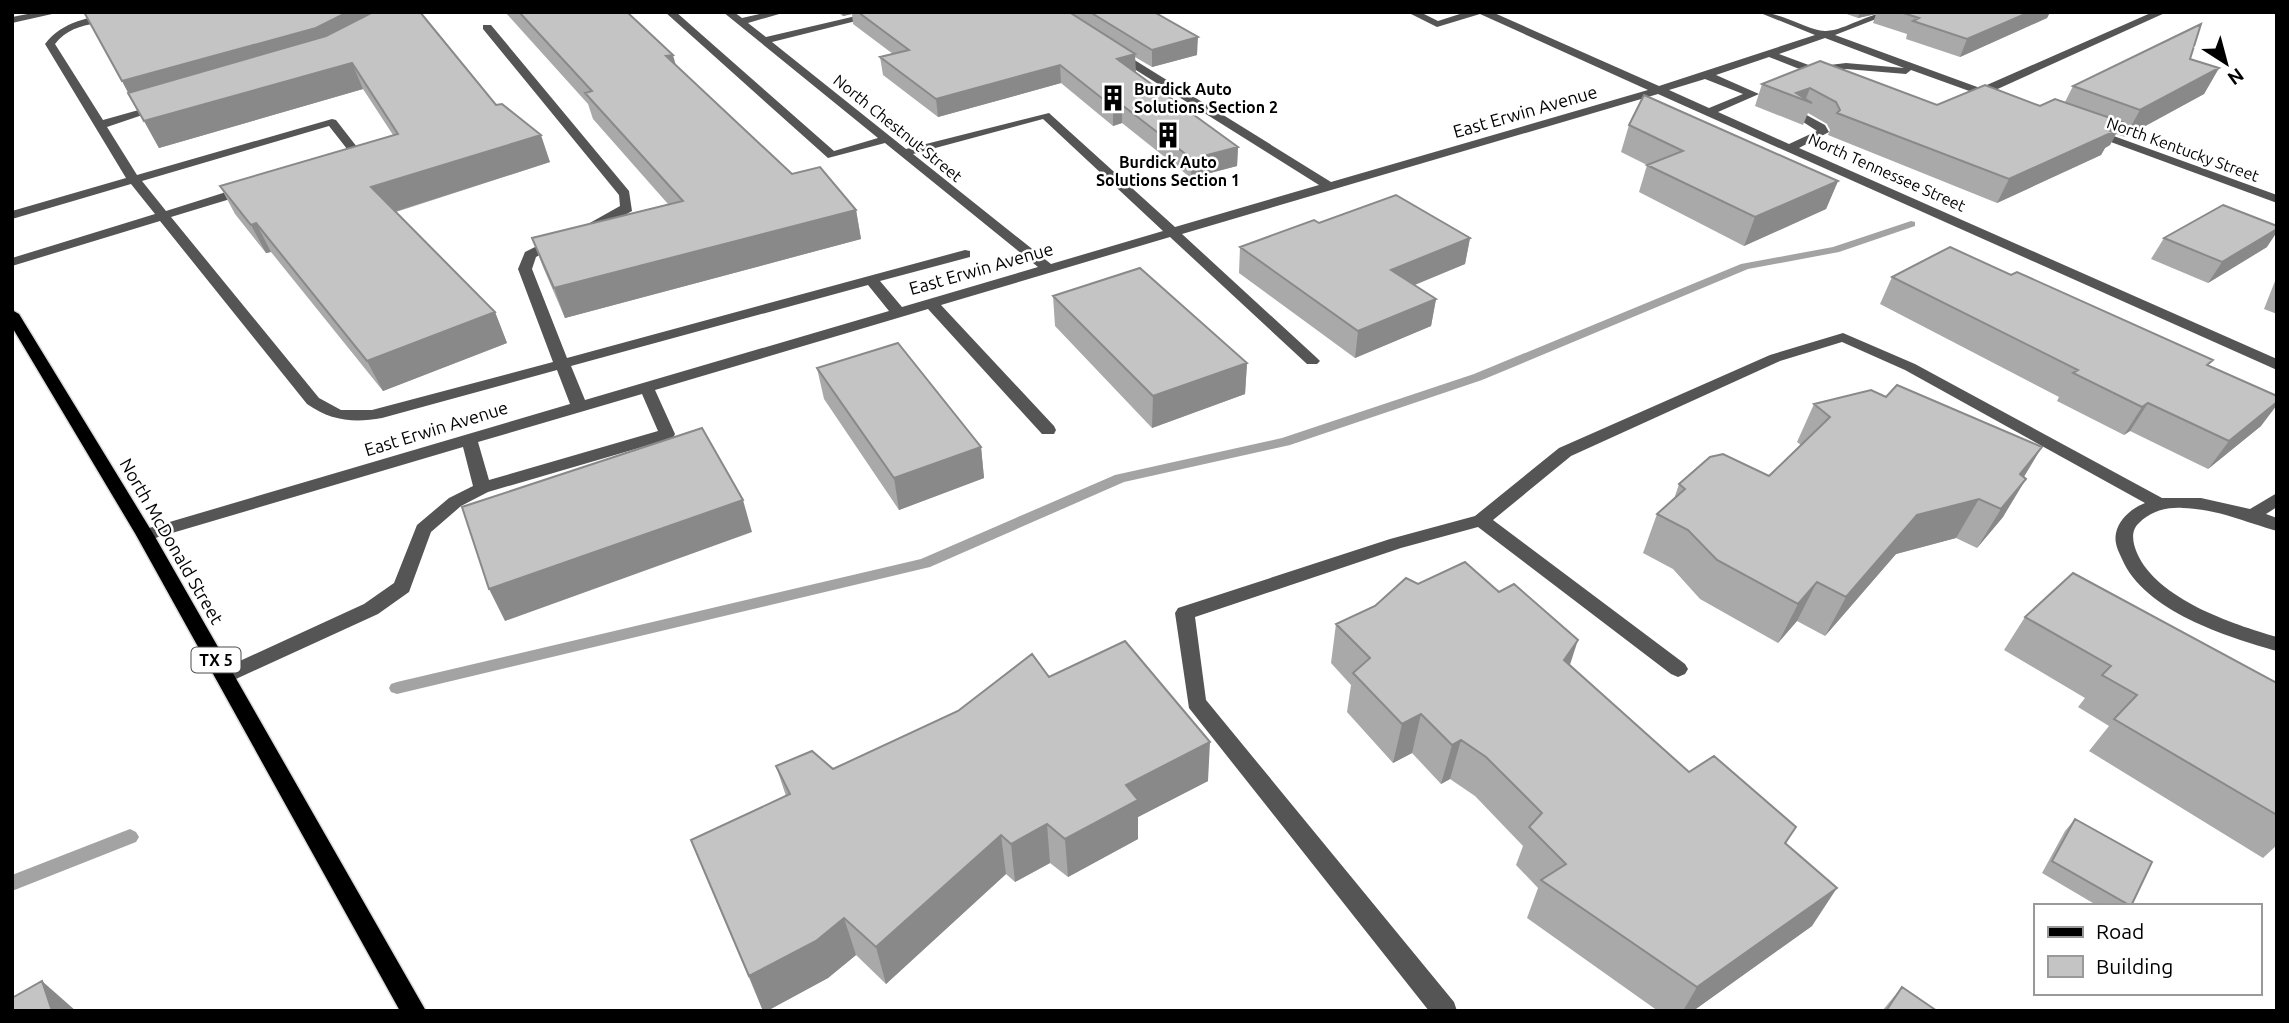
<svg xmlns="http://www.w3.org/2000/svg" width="2289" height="1023" viewBox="0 0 2289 1023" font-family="Ubuntu,sans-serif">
<rect width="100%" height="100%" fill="#fff"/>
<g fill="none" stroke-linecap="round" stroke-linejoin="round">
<path fill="#a3a3a3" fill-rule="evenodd" d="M1911 221 1915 222V226L1839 252 1748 269 1482 380 1290 445 1124 482 930 567 397 694 391 692 389 688 391 684 397 682 921 559 1115 475 1282 438 1474 374 1741 264 1833 247Z
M130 829 136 832 139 837 136 842 12 891V875Z"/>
<g stroke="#dbdbdb" stroke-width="3">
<path id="major" d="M12 310 19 314 154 535 426 1011H400L136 535 12 327Z"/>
</g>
<path fill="#555" fill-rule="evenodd" d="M38 12H61L12 23V17Z
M118 12H142C116 27 76 16 55 44L103 120 160 104 166 107 107 127 137 175 332 119 336 120 364 156 343 162V156L351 154 329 126 142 181 166 211 242 187H250V193L171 217 319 398 341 410H372L553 362 518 269 525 252 557 236 564 240 562 243 536 257 532 269 567 358 965 250 970 251V257L880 281 902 307 1038 267 885 143 828 158 665 12H676L834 151 878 138 723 12H734L742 18 768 12H786L748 23 766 37 873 12H892L772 42 906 149 1049 113 1175 227 1319 185 1112 55V51H1120L1331 182 1648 90 1480 14 1437 27 1407 12H1420L1438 21 1466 12H1492L1659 86 1815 35 1758 12C1782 12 1810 32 1826 31 1847 30 1867 12 1894 12L1835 35 1980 88 2153 12H2167L1991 92 2003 98 1997 101 1911 70 1906 74 1846 69 1812 74 1769 57 1716 75 1759 94 1718 112 1789 144 1817 131 1791 114 1801 112 1825 125 1829 132 1799 148 2277 359V370L1658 94 1182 234 1317 358 1320 361 1317 364H1307L1170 237 941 305 1054 426 1056 430 1054 434H1042L928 309 655 390 675 434 673 438 488 492 461 506 431 532 409 592 378 614 225 684 218 681 215 676 218 671 364 604 394 583 417 525 449 498 473 486 463 447 145 541 136 535 139 531 570 404 557 370 382 418C354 423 331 421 307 404L160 221 12 266V258L155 214 131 184 12 219V211L126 178 45 44C62 21 91 17 118 12ZM1825 38 1904 68 1846 63 1814 67 1779 54ZM1705 79 1743 94 1709 108 1669 90ZM1043 119 1163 231 1051 264 913 154ZM868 285 889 311 585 400 571 366ZM642 394 658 431 489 480 478 442Z
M483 25H491L629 191 632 211 598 230H588V224L620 206 619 195 483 29Z
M2089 130H2097L2277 195V203L2089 134Z
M1843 333 1915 364 2162 498H2201L2250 509 2277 493V507L2266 514 2277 518V531C2245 522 2217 509 2183 508 2166 507 2151 511 2139 523 2130 531 2133 544 2137 553 2157 599 2232 624 2277 637V651C2227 637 2144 611 2122 559 2118 550 2114 543 2116 533 2119 519 2132 508 2145 503L1905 370 1842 342 1780 361 1571 456 1493 520 1685 664 1688 669 1685 674 1678 677 1671 674 1478 527 1401 548 1195 617 1206 700 1454 1002 1457 1011H1429L1189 708 1175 613 1178 608 1390 539 1475 516 1559 448 1770 355Z"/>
<use href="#major" fill="#000" fill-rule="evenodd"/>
</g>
<path fill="#a9a9a9" d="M84 12H420L496 105 550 162 396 212 495 312 507 343 383 391 271 252 266 253 235 214 220 186 393 135 363 89 159 148Z
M505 12H627L676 66 792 174 856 210 861 239 565 318 543 267 532 238 668 204 593 119 588 104Z
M837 12H1154L1197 55 1152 67 1135 57V72L1238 147 1237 166 1191 178 1122 123 1113 126 1061 83 938 117 883 75 880 57 893 54 853 24 852 14 843 16Z
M1841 12H2050L2047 18 1960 57 1906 39 1907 34 1873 23 1876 14 1858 18Z
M2190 59 2219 68 2204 94 2125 137 2116 134 2110 145 2105 148 2101 155 1997 203 1828 135 1830 130 1827 124 1808 113 1803 125 1755 106 1762 84 1820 61 1937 105 2040 106 2065 102 2073 86Z
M1629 125 1838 181 1826 209 1744 246 1639 192 1647 165 1621 152Z
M1319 223 1470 238 1465 264 1415 285 1436 299 1431 326 1355 358 1239 273 1240 247Z
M2164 238 2267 247 2208 283 2151 259Z
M2011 275 2209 366 2261 426 2208 469 2130 431 2124 435 2057 401 2059 397 1880 304 1892 277Z
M2277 276V314L2264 309Z
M1053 296 1247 363 1245 394 1152 428 1055 326Z
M817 368 981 447 984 478 899 510 824 399Z
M1814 404 2024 477 2003 517 1977 548 1956 538 1896 554 1825 636 1797 621 1778 643 1700 599 1673 569 1643 553 1657 514 1674 499 1679 484 1769 476 1801 445 1797 442Z
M2025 617 2277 683V845L2263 858 2089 751 2109 726 2078 707 2085 698 2004 650Z
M1336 624 1570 665 1689 772 1796 827 1786 844 1812 926 1693 1011H1658L1527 918 1538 888 1516 865 1523 846 1475 796 1450 779 1441 784 1412 753 1393 763 1347 712 1351 685 1331 663Z
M1049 677 1208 781 1138 817V839L1068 877 1050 863 1015 882 1006 874 886 984 856 955 828 978 767 1011H763L691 840 786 796 776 766 833 769Z
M2075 819 2131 906H2098L2042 873 2065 831Z
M1902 987 1937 1011H1882Z"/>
<path fill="#898989" d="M348 12H370L376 28 136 108 122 81Z
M842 12H851L852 14 843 16Z
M1860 12H1877L1876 14 1858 18Z
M2030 12H2050L2047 18 1960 57 1967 39Z
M1198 37 1197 55 1152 67V50Z
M1135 54 1136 72 1117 59Z
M673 55 680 80 666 56Z
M352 63 363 89 159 148 144 121Z
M1060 65 1061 83 938 117 936 99Z
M2219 68 2204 94 2125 137 2140 110Z
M1810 88 1805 101 1796 93Z
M1122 105V123L1113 126V107Z
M2122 122 2110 145 2105 148 2101 155 1997 203 2009 179Z
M541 135 550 162 384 215 371 187Z
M1238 147 1237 166 1191 178 1192 159Z
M1838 181 1826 209 1744 246 1755 217Z
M856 210 861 239 565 318 554 288Z
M256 223 271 252 266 253 251 225Z
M2277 229V232L2267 247 2208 283 2222 262Z
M1470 238 1465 264 1387 296 1391 270Z
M1436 299 1431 326 1355 358 1358 331Z
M495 312 507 343 383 391 367 361Z
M1247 363 1245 394 1152 428 1153 396Z
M2277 402V405L2261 426 2208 469 2229 441Z
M2148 403 2130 431 2124 435 2142 407Z
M981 447 984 478 899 510 894 478Z
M2042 447 2019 485 2020 474Z
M2026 479 2003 517 1977 548 2001 509Z
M1979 499 1956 538 1896 554 1825 636 1846 597 1917 515Z
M743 500 752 532 505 621 489 589Z
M1817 582 1797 621 1778 643 1798 604Z
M1578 640 1565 680 1564 660Z
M1421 714 1412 753 1393 763 1402 724Z
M1461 740 1450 779 1441 784 1452 745Z
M1210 742 1208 781 1138 817V839L1068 877 1065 839 1126 785Z
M1047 824 1050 863 1015 882 1011 844Z
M1001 835 1006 874 886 984 876 947Z
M1837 888 1812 926 1693 1011H1683L1697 987Z
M844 918 856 955 828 978 767 1011H763L749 976Z
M42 981 76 1011H52Z"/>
<path fill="#c4c4c4" stroke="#898989" stroke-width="2" d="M84 12H348L316 28 122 81Z
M373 12H420L496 105 502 104 541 135 371 187 495 312 367 361 256 223 251 225 220 186 398 134 352 63 144 121 128 93 326 36Z
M519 12H627L673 55 666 56 792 174 820 167 856 210 554 288 532 238 683 201 585 93 592 91Z
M858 12H1069L1135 54 1117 59 1238 147 1192 159 1122 105 1113 107 1060 65 936 99 880 57 909 50Z
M1090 12H1154L1198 37 1152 50Z
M1900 12H2030L1967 39 1913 21 1919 18Z
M2201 24 2190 59 2219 68 2140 110 2073 86Z
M1820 61 1937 105 1985 85 2040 106 2055 99 2122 122 2108 130 2113 132 2009 179 1837 113 1840 110 1836 102 1810 88 1796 93 1812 103 1762 84Z
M1644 95 1838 181 1755 217 1647 165 1683 151 1629 125Z
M1396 195 1470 238 1391 270 1436 299 1358 331 1240 247 1314 220 1319 223Z
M2223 205 2277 226V229L2222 262 2164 238Z
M1950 247 2011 275 2017 272 2213 360 2207 365 2277 396V402L2229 441 2148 403 2142 407 2073 373 2078 370 1892 277Z
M1140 268 1247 363 1153 396 1053 296Z
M898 343 981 447 894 478 817 368Z
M1897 385 2042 447 2020 474 2026 479 2001 509 1979 499 1917 515 1846 597 1817 582 1798 604 1717 560 1688 530 1657 514 1685 489 1679 484 1710 457 1723 454 1769 476 1830 417 1814 404 1871 390 1886 397Z
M702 428 743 500 489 589 462 507Z
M1465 562 1499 592 1514 584 1578 640 1564 660 1689 772 1714 756 1796 827 1785 843 1837 888 1697 987 1541 880 1566 864 1529 827 1542 813 1486 757 1461 740 1452 745 1421 714 1402 724 1353 673 1370 658 1336 624 1375 606 1406 578 1418 584Z
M2073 573 2277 683V815L2114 719 2137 695 2102 675 2111 666 2025 617Z
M1125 641 1210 742 1126 785 1138 800 1065 839 1047 824 1011 844 1001 835 876 947 844 918 816 941 749 976 691 840 790 794 776 766 812 751 833 769 958 711 1032 654 1049 677Z
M2075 819 2152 862 2131 906 2052 861Z
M42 981 52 1011H12V998Z
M1902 987 1937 1011H1886Z"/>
<defs>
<g id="building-bare" transform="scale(2.1)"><path d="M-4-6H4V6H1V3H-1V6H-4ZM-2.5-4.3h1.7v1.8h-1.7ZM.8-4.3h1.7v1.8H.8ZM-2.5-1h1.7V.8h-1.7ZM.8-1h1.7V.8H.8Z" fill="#000" stroke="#fff" stroke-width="2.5" paint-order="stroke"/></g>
</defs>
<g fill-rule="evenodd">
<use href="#building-bare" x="1113" y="98"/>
<use href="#building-bare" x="1168" y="135"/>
</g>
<g text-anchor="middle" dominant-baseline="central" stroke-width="5" stroke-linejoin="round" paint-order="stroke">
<g font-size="16" font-weight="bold" fill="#000" stroke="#fff" text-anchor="start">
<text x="1134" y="89">Burdick Auto<tspan x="1134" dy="18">Solutions Section 2</tspan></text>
<text x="1168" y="162" text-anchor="middle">Burdick Auto<tspan x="1168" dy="18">Solutions Section 1</tspan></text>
</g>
<g font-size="16" fill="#000" stroke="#fff">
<text transform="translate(898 128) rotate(39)">North Chestnut Street</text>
<text transform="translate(2183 149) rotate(20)">North Kentucky Street</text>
<text transform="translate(1887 172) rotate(24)">North Tennessee Street</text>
</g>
<rect fill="#fff" stroke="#4c4c4c" stroke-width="2" x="191.5" y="647.5" width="49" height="25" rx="5"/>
<g font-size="16" font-weight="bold" fill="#000">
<text x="216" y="660">TX 5</text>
</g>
<g font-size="18" fill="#000" stroke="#fff">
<text transform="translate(1525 111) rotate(-16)">East Erwin Avenue</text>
<text transform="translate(981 268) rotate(-16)">East Erwin Avenue</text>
<text transform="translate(436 428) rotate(-17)">East Erwin Avenue</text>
<text transform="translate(172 541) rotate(60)">North McDonald Street</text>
</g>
</g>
<rect width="2289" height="1023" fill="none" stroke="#000000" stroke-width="28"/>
<rect x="2034" y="904" width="228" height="91" fill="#ffffff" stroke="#999999" stroke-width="2"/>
<rect x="2048" y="927" width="35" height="10" fill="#000000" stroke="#999999" stroke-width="2"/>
<text x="2096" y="939" font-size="21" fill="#000000">Road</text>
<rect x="2048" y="956" width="35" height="21" fill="#c4c4c4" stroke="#999999" stroke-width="2"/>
<text x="2096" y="974" font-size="21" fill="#000000">Building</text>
<g transform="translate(2226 63) rotate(144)" stroke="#ffffff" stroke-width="5" paint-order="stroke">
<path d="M0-5L12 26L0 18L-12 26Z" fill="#000000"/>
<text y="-10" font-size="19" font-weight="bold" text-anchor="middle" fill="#000000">N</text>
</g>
</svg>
